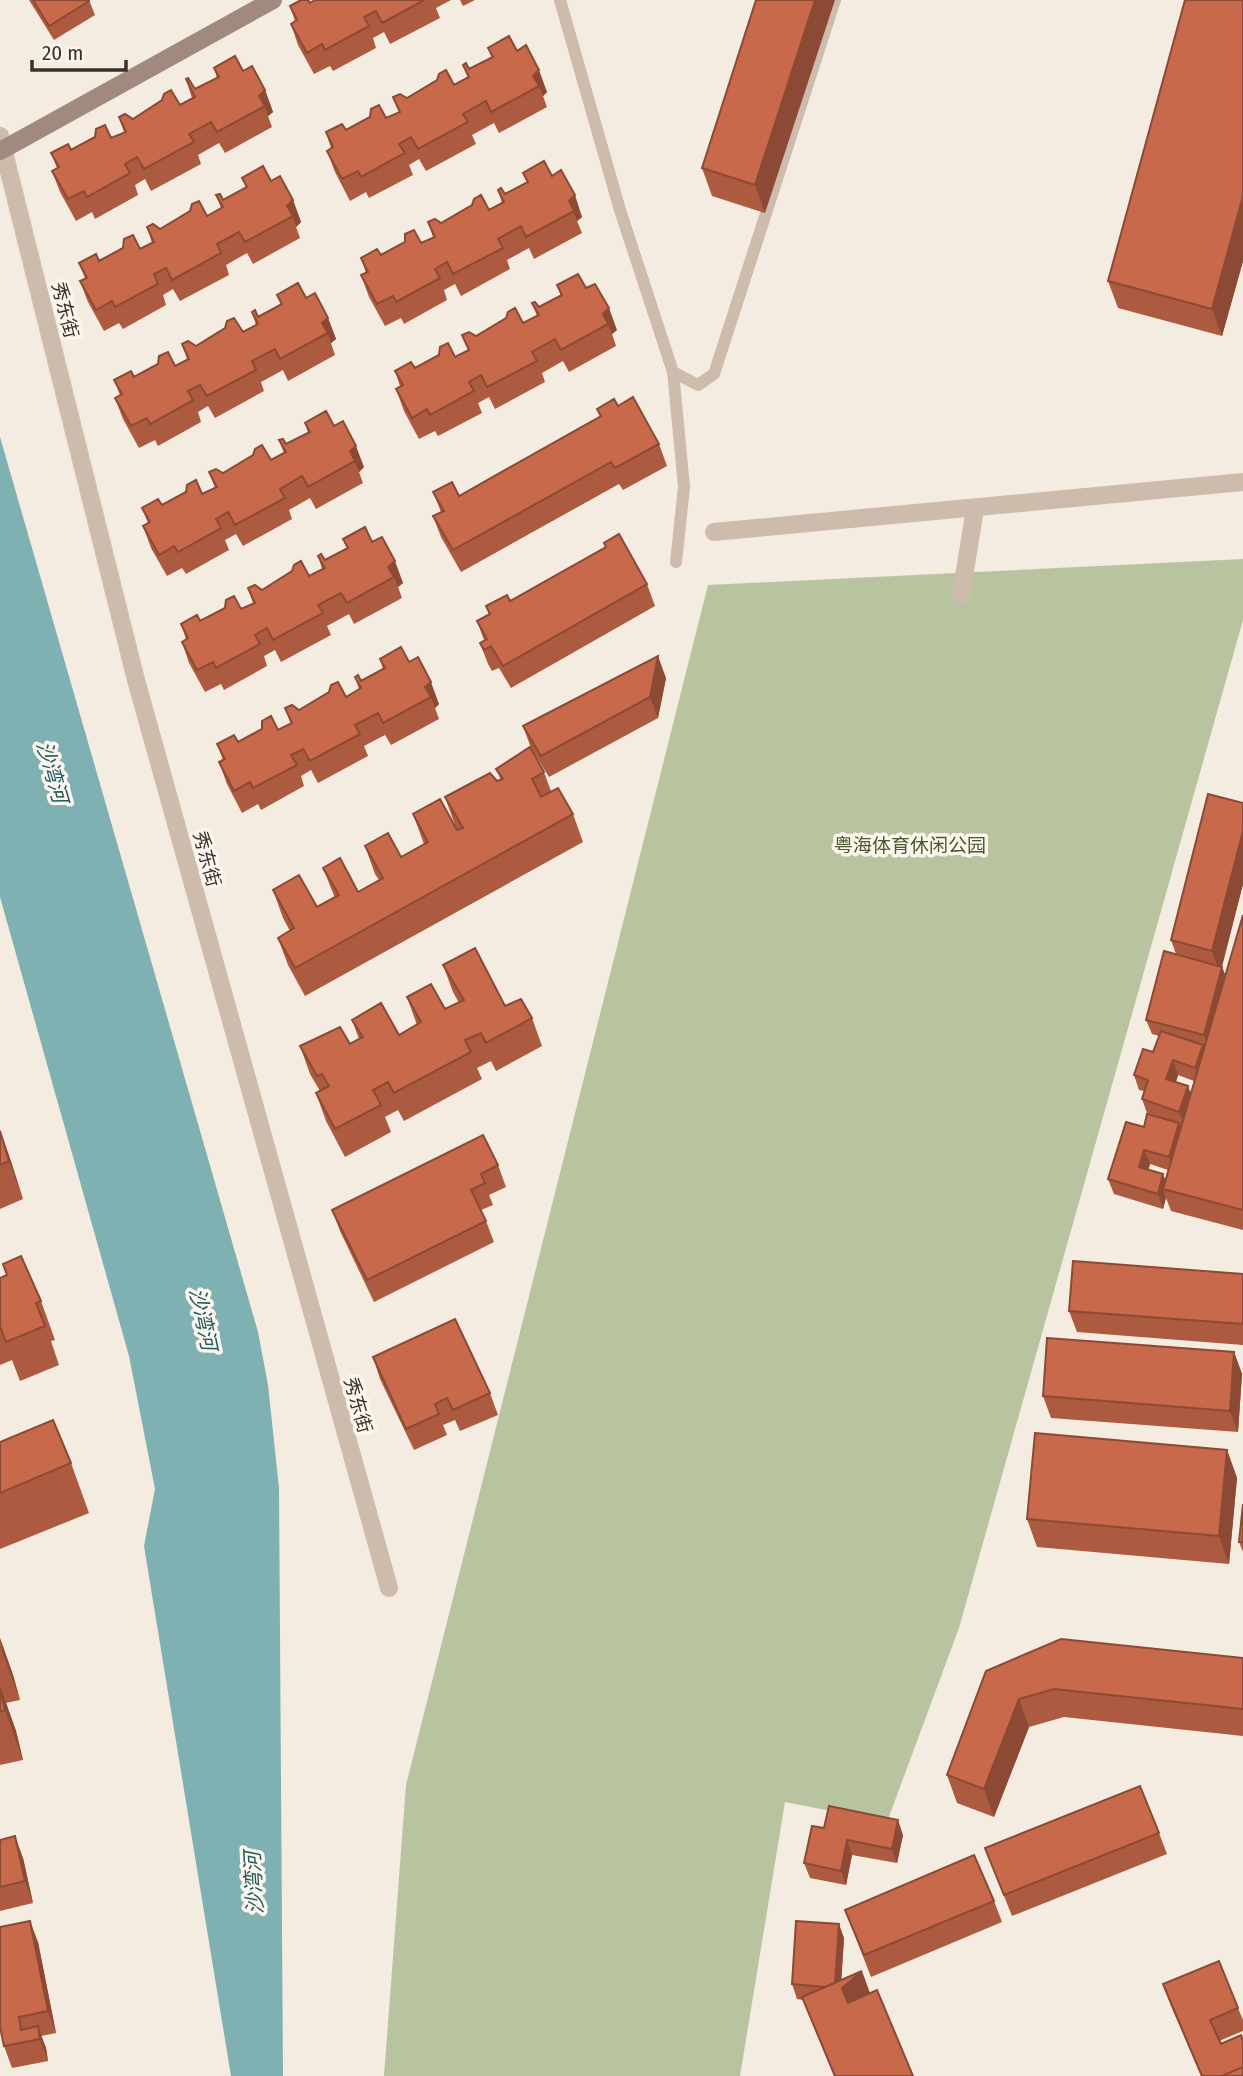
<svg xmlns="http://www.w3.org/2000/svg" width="1243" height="2076" viewBox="0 0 1243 2076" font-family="'Fira Sans Condensed','Noto Sans SC',sans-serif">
<rect width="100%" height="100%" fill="#f4ebe1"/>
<path fill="#b8c4a0" d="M1243 559V620L959 1628 887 1822 785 1802 740 2076H384L406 1785 708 585Z"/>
<path fill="#7fb0b2" d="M0 437 258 1332 268 1385 279 1488 283 2076H231L144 1546 155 1489 129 1356 0 897Z"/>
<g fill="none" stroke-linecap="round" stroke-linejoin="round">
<path stroke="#cdbbac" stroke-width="12" d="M560 0 620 210 673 372 698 385 714 374 835 0
M673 372 684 487 676 562"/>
<path stroke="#cdbbac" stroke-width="18" d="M0 136 136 680 389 1588
M714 532 1243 482
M961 595 975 509"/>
<path stroke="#a18a7d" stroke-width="18" d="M0 151 273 0"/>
</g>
<path fill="#ac5a40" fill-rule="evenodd" d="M29 0H89L95 15 54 40Z
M315 0H451L436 8 440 18 390 44 384 32 373 38 376 48 333 71 330 66 314 74 298 45 291 24 295 21 290 6 310 3Z
M460 0H475L463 6Z
M756 0 765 213 712 196 702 168Z
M1243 0V261L1222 336 1118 308 1108 281Z
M488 48 517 51 547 92 543 96 547 107 499 133 494 123 472 135 476 144 426 171 419 159 409 165 413 175 369 198 366 192 350 201 335 172 327 151 331 148 326 132 346 130 386 118 399 112 393 97 407 98 454 85 468 78 463 65 469 69 492 58Z
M214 68 243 71 265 90 273 112 268 116 272 127 225 153 219 143 198 155 201 164 151 191 145 179 135 185 138 195 95 219 92 212 76 221 60 192 52 171 57 168 51 153 71 150 111 138 124 132 119 117 133 119 180 105 192 98 186 79 195 89 217 78Z
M523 173 552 176 582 217 577 221 582 233 534 259 529 248 507 260 510 269 461 296 455 284 444 290 447 300 404 324 401 318 385 326 369 297 361 275 366 273 361 258 381 255 421 243 433 237 428 222 441 223 489 210 502 203 498 190 505 194 527 183Z
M242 178 271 181 293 200 301 222 296 227 300 238 253 264 247 253 226 265 229 275 180 301 173 289 163 295 166 305 123 329 119 323 104 331 88 302 80 281 85 278 79 263 99 261 140 249 152 243 147 227 160 229 207 216 221 208 216 195 223 200 246 188Z
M557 285 586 288 617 330 612 334 616 346 569 372 563 361 542 373 545 382 495 409 489 397 478 403 482 413 438 436 435 431 419 439 404 411 396 389 400 386 395 371 415 368 439 355 455 357 468 350 462 335 476 336 523 323 537 316 532 303 539 307 561 296Z
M277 295 306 298 328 318 336 339 331 343 335 355 288 381 283 370 261 382 264 391 215 418 208 406 198 412 201 422 158 446 155 440 139 448 123 419 115 398 120 395 114 380 134 377 158 364 175 366 187 359 182 344 196 346 243 332 256 325 252 312 258 317 281 305Z
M618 406 659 444 667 466 623 490 619 484 461 572 441 537 433 516 441 512 433 492 459 496 600 417 597 409Z
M305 423 334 426 364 467 359 472 363 483 316 509 310 498 289 510 292 519 243 546 236 534 225 540 229 550 186 574 182 568 167 576 151 548 143 526 148 523 142 508 162 505 186 492 202 494 215 488 209 472 223 473 271 460 284 453 279 440 286 444 308 433Z
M343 539 372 542 403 583 398 587 402 598 354 624 349 614 327 626 331 635 281 662 275 650 264 656 267 666 224 690 221 684 205 692 189 663 182 642 186 639 181 624 200 621 241 609 253 603 248 588 262 590 309 576 322 569 318 556 325 560 347 549Z
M604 543 647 584 655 606 511 688 499 668 492 671 488 664 480 643 484 640 477 621 489 614 486 606 510 601 605 547Z
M380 659 409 662 439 704 435 708 439 719 391 745 385 735 364 746 368 756 318 783 311 770 301 776 304 786 261 810 258 804 242 813 227 784 219 762 223 760 217 744 238 742 278 730 291 724 285 708 299 710 346 697 359 689 355 677 361 681 383 669Z
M666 678 658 718 549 777 531 748 523 726Z
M496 769 544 772 551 791 573 814 583 842 305 996 288 965 278 938 290 931 283 918 273 890 317 907 335 898 323 868 358 892 379 880 375 874 365 846 401 857 424 844 413 814 458 830 455 825 445 797 501 780Z
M1243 803V884L1222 967 1225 975 1243 915V1230L1171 1211 1166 1198 1163 1209 1114 1194 1108 1179 1144 1127 1155 1116 1147 1113 1142 1099 1144 1091 1139 1090 1134 1075 1153 1052 1159 1036 1152 1034 1146 1020 1176 954 1171 940ZM1178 1075 1194 1081 1191 1094 1188 1086 1176 1082ZM1150 1164 1168 1170 1165 1180 1148 1170Z
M443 965 505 1006 532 1018 542 1046 496 1071 491 1061 477 1068 482 1079 404 1121 398 1110 385 1117 391 1132 345 1157 326 1121 316 1093 320 1091 310 1074 300 1046 350 1044 359 1039 352 1020 399 1035 417 1025 407 997 445 1009 459 1003 453 992Z
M0 1130 23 1199 0 1209Z
M498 1165 506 1187 489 1195 493 1205 481 1210 486 1221 494 1242 374 1302 340 1231 332 1210Z
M1243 1274V1345L1077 1332 1069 1311Z
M0 1278 41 1301 55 1340 51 1341 59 1365 20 1381 12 1360 0 1365Z
M1234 1352 1242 1374 1238 1432 1051 1418 1043 1396Z
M373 1357 490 1393 498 1415 460 1431 455 1420 443 1425 447 1435 414 1450 380 1379Z
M0 1442 71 1463 89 1513 0 1549Z
M1227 1450 1237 1478 1229 1564 1037 1547 1027 1519Z
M1243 1504V1552L1239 1542Z
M0 1638 13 1675 20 1700 6 1703 16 1731 23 1760 0 1765Z
M1243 1658V1736L1064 1717 1029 1727 994 1817 957 1803 947 1775 986 1671Z
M824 1828 903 1835 897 1863 852 1855 846 1885 810 1878 804 1863Z
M1159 1833 1167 1854 1012 1916 985 1848Z
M0 1840 23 1858 33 1903 0 1911Z
M994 1901 1002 1922 871 1977 845 1910Z
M844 1938 841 1980 870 1993 913 2076H834L803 2000 797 1999 792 1984Z
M38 1942 56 2033 41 2036 46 2048 48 2061 12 2068 4 2046Z
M1163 1984 1238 2008 1243 2020V2031L1219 2041 1243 2076H1201L1171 2006Z"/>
<path fill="#8c4a34" d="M815 0H835L765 213 755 185Z
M539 70 547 92 543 96 539 86 533 76Z
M265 90 273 112 268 116 265 106 259 96Z
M575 195 582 217 577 221 569 201Z
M1243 196V261L1222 336 1212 309Z
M293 200 301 222 296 227 293 216 287 206Z
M609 308 617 330 612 334 608 324 603 314Z
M328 318 336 339 331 343 328 333 322 323Z
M356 446 364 467 359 472 350 451Z
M395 561 403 583 398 587 394 577 388 567Z
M658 656 666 678 658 718 650 697Z
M431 682 439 704 435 708 431 697 425 687Z
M1243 831V884L1220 973 1212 951Z
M1222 967 1228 982 1209 1049 1204 1035Z
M1203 1045 1209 1060 1201 1083 1195 1068Z
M1173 1060 1178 1075 1172 1094 1166 1079Z
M1188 1086 1193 1101 1185 1126 1179 1112Z
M1179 1123 1184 1138 1174 1171 1169 1157Z
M0 1130 11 1161 23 1199 9 1161Z
M1144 1150 1150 1164 1145 1182 1139 1167Z
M1163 1174 1169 1189H1163L1166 1198 1163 1209 1158 1194Z
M1234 1352 1242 1374 1238 1432 1230 1411Z
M1227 1450 1237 1478 1229 1564 1219 1536Z
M0 1638 13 1675 20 1700 2 1651Z
M0 1686 16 1731 23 1760 5 1710Z
M1019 1699 1029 1727 994 1817 984 1789Z
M898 1820 903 1835 897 1863 892 1849Z
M15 1836 23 1858 33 1903 25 1881Z
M847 1840 852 1855 846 1885 841 1871Z
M30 1921 38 1942 56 2033 48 2011Z
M839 1924 844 1938 840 2002 834 1988Z
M862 1971 870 1993 850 2010 842 1988Z
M38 2026 46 2048 48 2061 40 2039Z"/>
<path fill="#c8694b" stroke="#8c4a34" stroke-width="2" d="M33 0H89V1L49 26Z
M301 0H308L310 3 315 0H424L382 23 376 11 364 17 369 26 325 50 322 44 307 53 291 24 297 20 290 6Z
M756 0H815L755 185 702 168Z
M1185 0H1243V196L1212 309 1108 281Z
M509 36 517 51 526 45 539 70 533 76 539 86 491 112 486 101 463 114 468 122 418 149 411 137 399 144 405 153 361 177 358 171 342 179 327 151 333 147 326 132 342 124 346 130 370 117 371 109 379 105 386 118 400 112 393 97 400 94 407 98 437 80 439 74 446 70 454 85 469 77 463 65 466 63 469 69 493 57 488 48Z
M235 56 243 71 252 66 265 90 259 96 265 106 217 132 211 122 189 134 194 142 144 169 137 157 125 164 130 173 87 197 84 191 68 199 52 171 59 167 51 153 68 144 71 150 95 137 96 129 105 125 111 138 126 132 119 117 125 114 133 119 162 100 164 94 171 90 180 105 195 97 186 79 188 78 195 89 219 77 214 68Z
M544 161 552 176 561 170 575 195 569 201 574 211 526 237 521 226 498 239 503 248 453 274 447 262 435 269 440 278 396 302 393 296 377 304 361 275 368 272 361 258 377 249 381 255 405 242V234L414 230 421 243 435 237 428 222 435 219 441 223 472 205 474 199 481 195 489 210 504 202 498 190 501 188 505 194 528 182 523 173Z
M263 166 271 181 280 176 293 200 287 206 293 216 245 242 239 232 217 244 221 253 172 280 166 268 154 274 158 284 115 307 112 301 96 310 80 281 87 278 79 263 96 254 99 261 123 248 124 239 133 235 140 249 154 242 147 227 153 224 160 229 190 211 192 204 199 201 207 216 223 207 216 195 220 194 223 200 247 187 242 178Z
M578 274 586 288 595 284 609 308 603 314 608 324 561 350 555 339 532 352 537 361 487 387 481 375 469 382 474 391 430 415 427 409 412 418 396 389 403 385 395 371 411 362 415 368 439 355 440 347 448 343 455 357 469 350 462 335 469 332 476 336 506 318 508 312 515 308 523 323 539 315 532 303 535 302 539 307 562 295 557 285Z
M298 283 306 298 315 293 328 318 322 323 328 333 280 359 275 349 252 361 256 370 207 396 200 385 188 391 193 400 150 424 147 418 131 426 115 398 122 394 114 380 131 371 134 377 158 364 159 356 168 352 175 366 189 359 182 344 188 341 196 346 225 328 227 321 234 318 243 332 258 324 252 312 255 310 258 317 282 304 277 295Z
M633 397 659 444 615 468 611 462 453 550 433 516 444 511 433 492 452 482 459 496 601 416 597 409 614 399 618 406Z
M326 411 334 426 343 421 356 446 350 451 355 461 308 487 302 476 280 489 285 498 235 525 228 512 216 519 221 528 178 552 174 546 159 555 143 526 150 522 142 508 158 499 162 505 186 492 187 485 196 480 202 494 217 487 209 472 216 469 223 473 253 455 255 449 262 445 271 460 286 452 279 440 283 439 286 444 310 432 305 423Z
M365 527 372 542 382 537 395 561 388 567 394 577 347 603 341 593 318 605 323 613 273 640 267 628 255 635 260 644 216 668 213 662 197 670 182 642 188 638 181 624 197 615 200 621 225 608 226 600 234 596 241 609 255 603 248 588 255 585 262 590 292 571 294 565 301 561 309 576 325 568 318 556 321 554 325 560 348 548 343 539Z
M619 534 647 584 503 666 491 646 484 650 480 643 487 639 477 621 490 614 486 606 507 595 510 601 606 547 604 543Z
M401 647 409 662 418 657 431 682 425 687 431 697 383 723 378 713 355 725 360 734 310 761 303 749 291 755 297 765 253 788 250 782 234 791 219 762 225 759 217 744 234 735 238 742 262 729V721L271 716 278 730 292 723 285 708 292 705 299 710 329 692 331 685 338 682 346 697 361 688 355 677 358 675 361 681 385 668 380 659Z
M658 656 650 697 541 756 523 726Z
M530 747 544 772 532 779 541 797 558 788 573 814 295 968 278 938 294 928 273 890 299 875 317 907 339 895 323 868 340 858 358 892 383 878 365 846 388 833 401 857 428 842 413 814 440 799 457 830 463 828 445 797 490 773 497 781 503 779 496 769Z
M1208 794 1243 803V831L1212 951 1171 940Z
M1243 915V1210L1163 1189Z
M475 948 505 1006 521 999 532 1018 486 1043 481 1033 465 1040 471 1052 394 1093 388 1082 373 1090 381 1105 335 1129 316 1093 329 1086 322 1074 317 1076 300 1046 340 1027 350 1044 363 1037 352 1020 381 1003 399 1035 421 1022 407 997 431 984 445 1009 464 1000 443 965Z
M1164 951 1222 967 1204 1035 1146 1020Z
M1161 1031 1203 1045 1195 1068 1173 1060 1166 1079 1188 1086 1179 1112 1142 1099 1148 1080 1134 1075 1143 1049 1153 1052Z
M1147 1114 1179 1123 1169 1157 1144 1150 1139 1167 1163 1174 1158 1194 1108 1179 1126 1122 1144 1127Z
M0 1131 9 1161 0 1165Z
M483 1135 498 1165 481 1174 485 1183 471 1190 486 1221 367 1280 332 1210Z
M21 1256 41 1301 36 1303 45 1326 6 1342 0 1326V1278L7 1275 3 1264Z
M1073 1261 1243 1274V1324L1069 1311Z
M455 1319 490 1393 453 1410 447 1398 435 1404 439 1414 406 1429 373 1357Z
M1047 1338 1234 1352 1230 1411 1043 1396Z
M53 1420 71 1463 0 1493V1442Z
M1035 1433 1227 1450 1219 1536 1027 1519Z
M1243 1504V1542H1239Z
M1061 1639 1243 1658V1709L1054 1689 1019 1699 984 1789 947 1775 986 1671Z
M0 1689 5 1710 0 1712Z
M1140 1786 1159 1833 1004 1895 985 1848Z
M829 1806 898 1820 892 1849 847 1840 841 1871 804 1863 812 1826 824 1828Z
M15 1836 25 1881 0 1887V1840Z
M974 1855 994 1901 864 1955 845 1910Z
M30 1921 48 2011 19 2017 21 2030 38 2026 40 2039 4 2046 0 2027V1927Z
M796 1921 839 1924 835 1983 825 1987 792 1984Z
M1219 1961 1238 2008 1210 2020 1221 2044 1241 2035 1243 2041V2067L1222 2076H1202L1163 1984Z
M862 1971 842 1988 848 2003 877 1990 913 2076H835L802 1997Z
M1243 2067V2076H1222Z"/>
<g text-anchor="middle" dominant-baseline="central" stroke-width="7" stroke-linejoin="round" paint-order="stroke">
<g font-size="19" fill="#3b302b" stroke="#fbf5ee">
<text transform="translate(65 310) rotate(76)">秀东街</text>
<text transform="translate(207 859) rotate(75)">秀东街</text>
<text transform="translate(358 1405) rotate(74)">秀东街</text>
</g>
<g font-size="19" fill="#4a5a2e" stroke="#fbf5ee">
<text x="910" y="845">粤海体育休闲公园</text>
</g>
<g font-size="21" font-style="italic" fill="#1f5a5e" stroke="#fbf5ee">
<text transform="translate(52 772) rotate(74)">沙湾河</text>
<text transform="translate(203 1319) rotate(78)">沙湾河</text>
<text transform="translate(254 1883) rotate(-93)">沙湾河</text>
</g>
</g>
<path d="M32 60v10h94v-10" fill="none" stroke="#3b302b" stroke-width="3.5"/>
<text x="42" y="60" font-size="21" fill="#3b302b" stroke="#fbf5ee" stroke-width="5" paint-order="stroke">20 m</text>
</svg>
